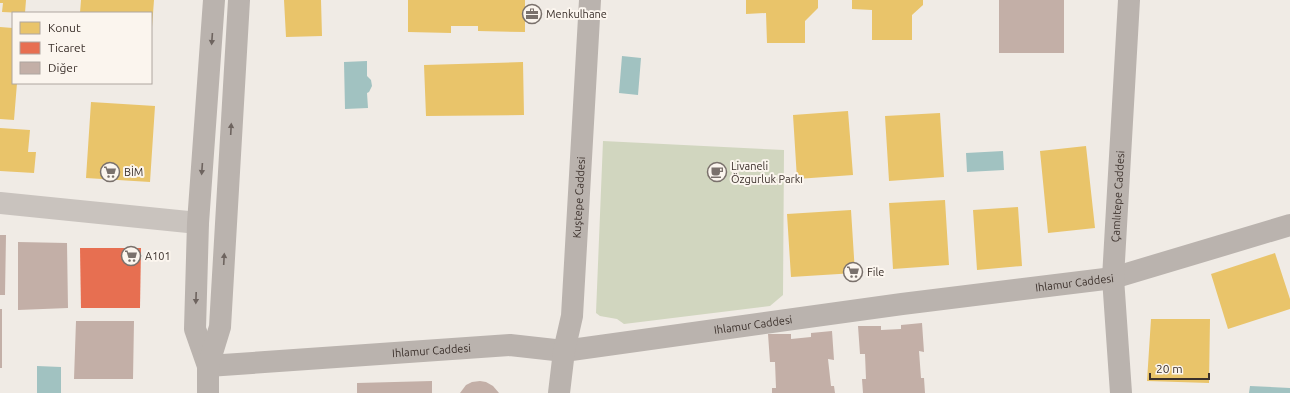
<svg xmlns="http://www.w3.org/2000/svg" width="1290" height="393" viewBox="0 0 1290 393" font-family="Ubuntu,sans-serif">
<rect width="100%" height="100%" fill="#f0ebe5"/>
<path fill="#d1d6bf" d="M603 141 784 150 783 295 770 306 624 324 617 319 600 316 596 313Z"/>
<path fill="#a1c2c1" d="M622 56 641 58 638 95 619 93Z
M367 61V76L371 80 372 86 369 92 367 93 368 108 345 109 344 62Z
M1003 151 1004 170 967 172 966 153Z
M37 366 61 367V393H37Z
M1250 386 1290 388V393H1249Z"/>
<path fill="#e9c46a" d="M0 0H26L25 13 2 12 3 3H0Z
M81 0H154L152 27H151V13H80Z
M284 0H321L322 36 286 37Z
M408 0H525V32L478 31V26H451V33L408 32Z
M746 0H818V8L805 21V43H767L766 13 746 14Z
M852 0H923V5L912 15V40H872V10L852 9Z
M0 27 13 28V83H17L14 120 0 119Z
M523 62 524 115 426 116 424 65Z
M91 102 155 106 150 182 86 178Z
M848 111 853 175 797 179 793 115Z
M940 113 944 177 889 181 885 116Z
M0 128 30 130 28 152H36L34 173 0 171Z
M1086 146 1095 228 1048 233 1040 151Z
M945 200 949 265 893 269 889 203Z
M1018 207 1022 266 977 270 973 210Z
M851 210 855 273 791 277 787 214Z
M1275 253 1290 299V309L1228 329 1211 274Z
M1151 319H1210L1209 383 1147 381Z"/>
<path fill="#e76f51" d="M80 248H141L140 308H81Z"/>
<path fill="#c3afa7" d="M999 0H1064V53H999Z
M0 235H6L5 295H0Z
M18 242 67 243 68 308 18 310Z
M0 309H2V368H0Z
M76 321H134L133 379H74Z
M922 323 924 352 919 351 921 378H924L925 393H863L862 379H866L865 354H860L858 326H881V330L901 329V325Z
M832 331 834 360 828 359 831 386H834L835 393H772V388H776L775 362H770L768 334H791V339L811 337V333Z
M432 381V393H357V383Z
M480 381 486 382 493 386 499 393H460L466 385 472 382Z"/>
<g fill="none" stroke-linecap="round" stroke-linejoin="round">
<path stroke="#c9c3be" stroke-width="22" d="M0 203 198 223"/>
<g stroke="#bab3ae" stroke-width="22">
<path id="s1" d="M208 366 510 345 564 351 902 304 1113 278 1290 225"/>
<path d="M208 366 195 329 198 223 214 0"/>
<path d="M208 393V366L220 327 239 0"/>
<path id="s2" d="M559 393 564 351 572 316 590 0"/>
<path id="s3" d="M1121 393 1113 278 1129 0"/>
</g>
</g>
<defs><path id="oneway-solid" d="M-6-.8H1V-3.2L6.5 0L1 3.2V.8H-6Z"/></defs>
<g fill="#6e645f">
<use href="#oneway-solid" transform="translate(212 39) rotate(94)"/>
<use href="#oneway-solid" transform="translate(231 129) rotate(-87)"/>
<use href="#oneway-solid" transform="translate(202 169) rotate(94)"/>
<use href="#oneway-solid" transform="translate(224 259) rotate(-87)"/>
<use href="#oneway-solid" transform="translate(196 298) rotate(92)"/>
</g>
<defs>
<g id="office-ring" transform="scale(1)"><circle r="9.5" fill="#fbf5ee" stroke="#7a716c" stroke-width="1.5"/><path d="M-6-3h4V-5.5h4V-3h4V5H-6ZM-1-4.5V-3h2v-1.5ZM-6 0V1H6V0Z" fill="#7a716c"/></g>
<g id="supermarket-ring" transform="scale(1)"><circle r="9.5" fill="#fbf5ee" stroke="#7a716c" stroke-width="1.5"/><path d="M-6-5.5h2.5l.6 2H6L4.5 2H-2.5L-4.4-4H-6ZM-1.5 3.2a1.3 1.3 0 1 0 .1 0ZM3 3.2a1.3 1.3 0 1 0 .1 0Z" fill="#7a716c"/></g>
<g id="cafe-ring" transform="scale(1)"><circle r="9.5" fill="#fbf5ee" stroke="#7a716c" stroke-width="1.5"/><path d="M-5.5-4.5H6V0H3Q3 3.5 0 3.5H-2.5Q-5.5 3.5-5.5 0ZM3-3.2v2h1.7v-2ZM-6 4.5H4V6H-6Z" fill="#7a716c"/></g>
</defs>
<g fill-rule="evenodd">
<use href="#office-ring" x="532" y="14"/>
<use href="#supermarket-ring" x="110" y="172"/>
<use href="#cafe-ring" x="717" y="172"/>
<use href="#supermarket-ring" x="131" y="256"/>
<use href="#supermarket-ring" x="853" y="272"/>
</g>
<g text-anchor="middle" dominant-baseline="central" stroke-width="4" stroke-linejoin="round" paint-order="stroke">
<g font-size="11" fill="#3b302b" stroke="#fbf5ee" text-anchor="start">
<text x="546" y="14">Menkulhane</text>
<text x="731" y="166">Livaneli<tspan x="731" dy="13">Özgurluk Parkı</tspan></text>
<text x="124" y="172">BİM</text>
<text x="145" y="256">A101</text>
<text x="867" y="272">File</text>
</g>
<g font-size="11" fill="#3b302b" stroke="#fbf5ee">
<text stroke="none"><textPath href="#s2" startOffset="197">Kuştepe Caddesi</textPath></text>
<text stroke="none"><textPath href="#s3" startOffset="197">Çamlıtepe Caddesi</textPath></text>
<text stroke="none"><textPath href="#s1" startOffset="872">Ihlamur Caddesi</textPath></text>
<text stroke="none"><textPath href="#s1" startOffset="548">Ihlamur Caddesi</textPath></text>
<text stroke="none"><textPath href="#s1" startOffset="224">Ihlamur Caddesi</textPath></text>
</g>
</g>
<rect x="12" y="12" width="140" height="72" fill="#fbf5ee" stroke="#aea6a0"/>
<rect x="20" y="22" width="20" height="12" fill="#e9c46a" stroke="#aea6a0"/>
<text x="48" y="32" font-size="12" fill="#3b302b">Konut</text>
<rect x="20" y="42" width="20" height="12" fill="#e76f51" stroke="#aea6a0"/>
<text x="48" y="52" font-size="12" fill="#3b302b">Ticaret</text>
<rect x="20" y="62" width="20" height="12" fill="#c3afa7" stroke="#aea6a0"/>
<text x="48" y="72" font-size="12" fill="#3b302b">Diğer</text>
<path d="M1150 373v6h59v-6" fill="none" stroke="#3b302b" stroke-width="2"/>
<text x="1156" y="373" font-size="12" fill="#3b302b" stroke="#fbf5ee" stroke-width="3" paint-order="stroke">20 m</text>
</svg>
